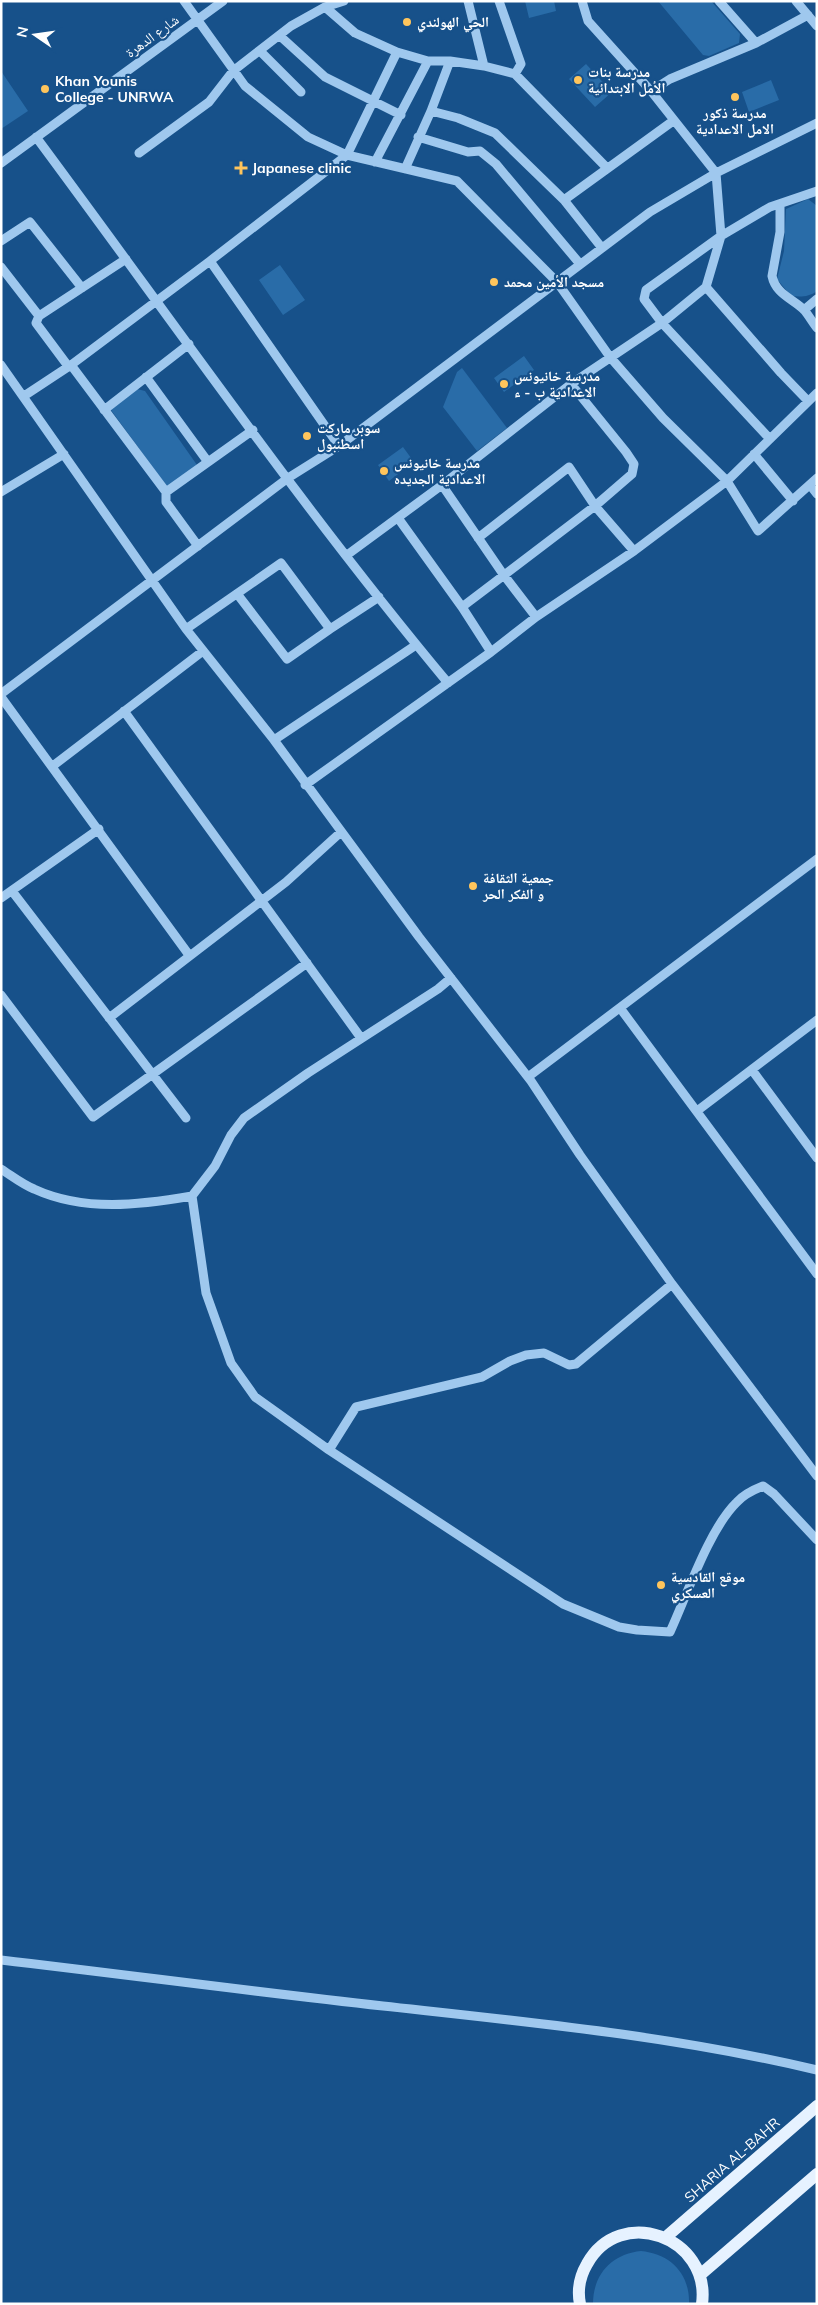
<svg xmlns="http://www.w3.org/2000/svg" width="818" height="2305" viewBox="0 0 818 2305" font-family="Mulish,'Noto Naskh Arabic',sans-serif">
<rect width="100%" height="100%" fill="#17518a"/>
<path fill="#296ca8" d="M525 1H554L556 11 529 18Z
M658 1H711L740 34 739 43 709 56 703 55Z
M586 64 612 92 595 107 569 79Z
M1 71 28 111 1 129Z
M771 80 779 100 749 112 742 92Z
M808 199 817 206V291C809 297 801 297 791 296L777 279 784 251 786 209Z
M280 265 305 300 283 315 259 280Z
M524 356 534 370 504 392 494 378Z
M462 368 507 428 477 451 443 407 457 372Z
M137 389 145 391 197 465 168 488 111 410Z
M403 447 414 462 389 481 378 465Z
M641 2251C670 2254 690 2273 689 2304H593C593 2274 612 2254 641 2251Z"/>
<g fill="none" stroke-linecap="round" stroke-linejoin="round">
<path stroke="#9fc8ee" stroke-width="9" d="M184 1 245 86 308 137 347 155 457 181 557 282 610 357 663 418 727 481 758 531 817 478
M468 1 484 66
M499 1 521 64 515 74
M582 1 588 21 651 91 716 173 721 236 646 290 644 299 662 323 770 439
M719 1 756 43
M796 1 817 26
M325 7 355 33 397 52 428 61H450L484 66 515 74 607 168
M280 36 325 77 401 115
M260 51 301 92
M651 91 670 79 756 43 808 15
M431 111 458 118 495 133 564 200 602 248
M36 137C172 320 302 508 448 683
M418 137 468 152 480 151 496 164 580 264
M139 153 209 102 233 71 291 26 325 7 344 1
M375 162 428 61
M1 163 223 1
M405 169 431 111 450 61
M564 200 673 121
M780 204V232L772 276C776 295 794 299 805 311 809 316 813 323 817 328
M1 241 30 222 82 288
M210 261 347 155 397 52
M1 267 39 316 126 259
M706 287 781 373 808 401
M804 310 817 299
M39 316 36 323 68 366
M1 365 186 629 274 740 419 937 531 1081 580 1155 672 1284 817 1476
M71 365 166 492 253 430
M146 377 208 462
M24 396 71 365 210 261 339 446
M104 410 189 344
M754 454 793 501
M442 485 503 574 536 617
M810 485 817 494
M1 492 64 454
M166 492V502L198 546
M398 518 462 607 491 652
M478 538 569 467 595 506 634 551
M347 555 442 485 571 384 662 323 706 287 721 236 770 207 817 191
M238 595 287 659 330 629
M462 607 595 506 632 474 634 464 626 452 571 384
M186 629 281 563 330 629 379 597
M1 694 288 478 339 446 650 212 716 173 817 123
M1 697 189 955
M124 711 361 1038
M274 740 416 645
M54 765 203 651
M305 785 491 652 536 617 634 551 727 481 817 393
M12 891 186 1118
M1 898 99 829
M1 995 93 1117 307 963
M623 1012 817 1274
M109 1018 286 882 341 832
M752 1070 817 1158
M528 1077 817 859
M697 1111 817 1020
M1 1169C12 1176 22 1184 34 1189 84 1212 140 1205 192 1196L215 1166 231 1135 244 1118 308 1073 438 989 451 978
M192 1196 206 1293 231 1363 255 1397 329 1450 563 1604 619 1627 637 1630 670 1632C687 1595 709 1529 737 1502 744 1494 753 1490 763 1486L774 1494 817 1540
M329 1450 356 1407 482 1377 510 1361 526 1355 544 1353 569 1365 576 1364 672 1284
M1 1960C129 1975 256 1992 383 2006 528 2022 674 2036 817 2070"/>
<path stroke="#e6f2ff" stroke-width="12" d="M666 2237 817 2106
M700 2275 817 2174
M580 2304C577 2289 580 2276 587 2264 620 2204 711 2237 702 2304"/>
</g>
<g fill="#ffc55c" stroke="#17518a" stroke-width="2">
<circle cx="407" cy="22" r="5"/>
<circle cx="578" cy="80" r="5"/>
<circle cx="45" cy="89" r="5"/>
<circle cx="735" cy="97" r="5"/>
<path d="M238.5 160.5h5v5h5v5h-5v5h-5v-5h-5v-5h5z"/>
<circle cx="494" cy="282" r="5"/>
<circle cx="504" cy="384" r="5"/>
<circle cx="307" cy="436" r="5"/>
<circle cx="384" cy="471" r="5"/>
<circle cx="473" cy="886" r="5"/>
<circle cx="661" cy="1585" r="5"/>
</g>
<g text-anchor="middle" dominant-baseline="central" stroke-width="4.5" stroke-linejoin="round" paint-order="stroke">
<g font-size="14" font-weight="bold" fill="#fff" stroke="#17518a" text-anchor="start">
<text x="417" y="22">الحي الهولندي</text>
<text x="588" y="72">مدرسة بنات<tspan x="588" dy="16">الأمل الابتدائية</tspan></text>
<text x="55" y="81">Khan Younis<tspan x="55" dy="16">College - UNRWA</tspan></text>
<text x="735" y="113" text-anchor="middle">مدرسة ذكور<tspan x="735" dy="16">الامل الاعدادية</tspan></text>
<text x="252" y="168">Japanese clinic</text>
<text x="504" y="282">مسجد الأمين محمد</text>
<text x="514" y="376">مدرسة خانيونس<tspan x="514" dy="16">الاعدادية ب - ء</tspan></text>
<text x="317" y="428">سوبر ماركت<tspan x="317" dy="16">اسطنبول</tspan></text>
<text x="394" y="463">مدرسة خانيونس<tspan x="394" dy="16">الاعدادية الجديده</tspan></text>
<text x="483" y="878">جمعية الثقافة<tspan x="483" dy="16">و الفكر الحر</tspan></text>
<text x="671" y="1577">موقع القادسية<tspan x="671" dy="16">العسكري</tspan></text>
</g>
<g font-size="14" fill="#fff" stroke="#17518a">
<text transform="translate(152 36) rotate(-36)">شارع الدهرة</text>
<text transform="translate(732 2160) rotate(-41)">SHARIA AL-BAHR</text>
</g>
</g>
<rect width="818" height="2305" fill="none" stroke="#ffffff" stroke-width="5"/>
<g transform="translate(35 35) rotate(283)" stroke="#17518a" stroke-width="4" paint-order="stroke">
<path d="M0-4L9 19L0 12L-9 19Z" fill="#ffffff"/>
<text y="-8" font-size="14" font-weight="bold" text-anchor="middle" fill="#ffffff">N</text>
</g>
</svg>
